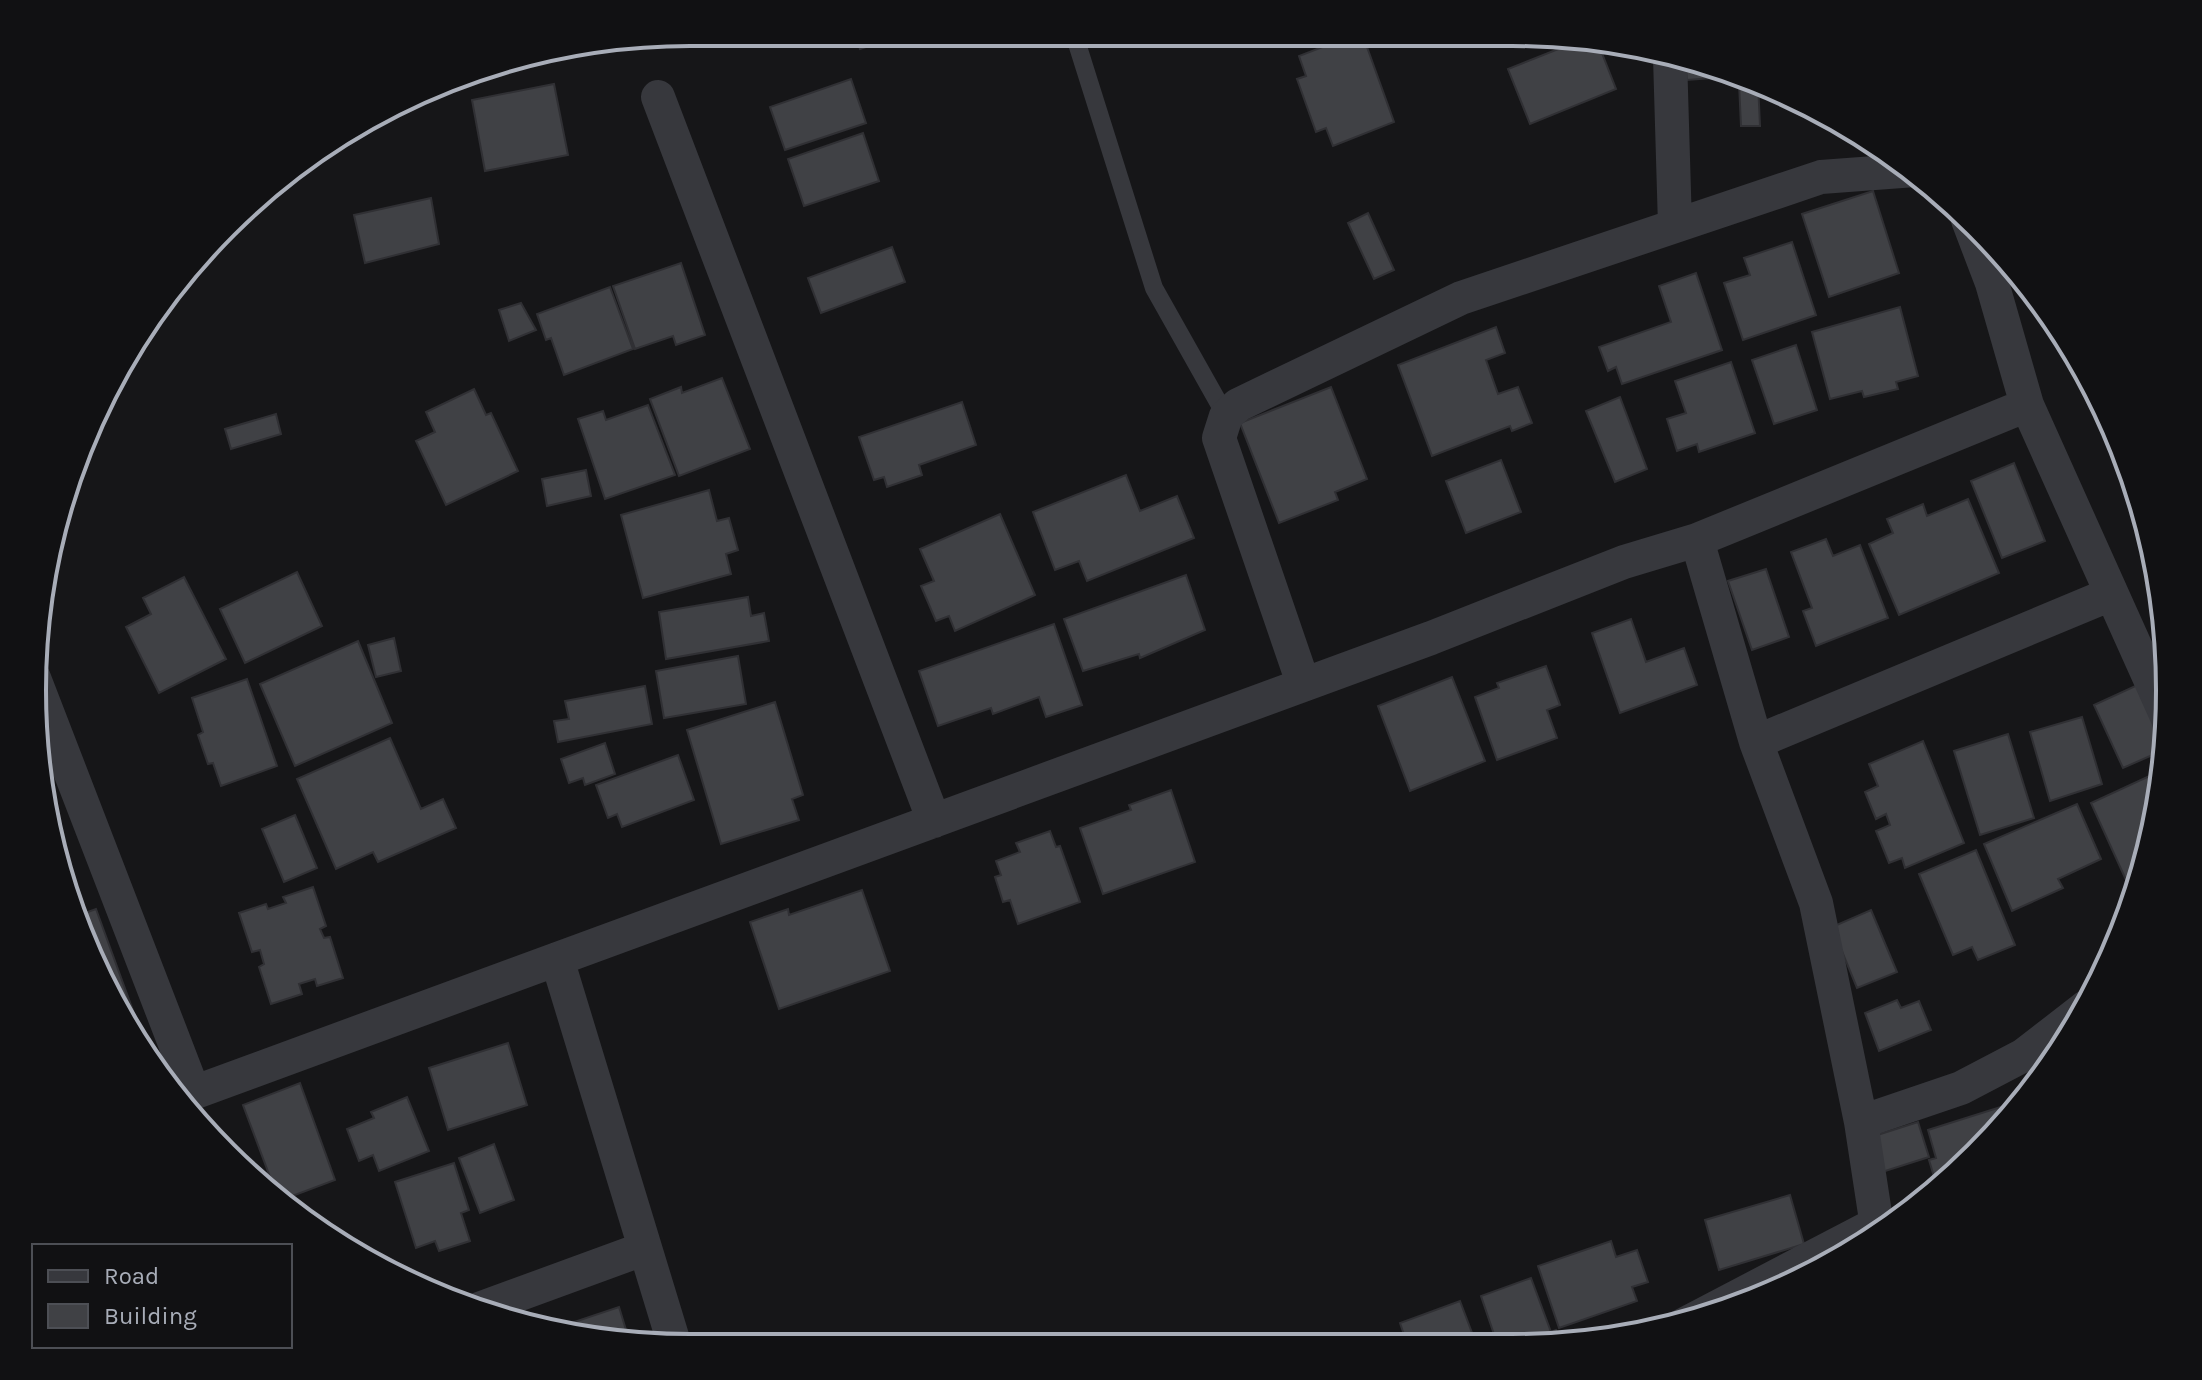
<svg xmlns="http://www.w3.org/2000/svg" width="2202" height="1380" viewBox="0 0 2202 1380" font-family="Karla,sans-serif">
<rect width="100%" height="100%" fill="#161618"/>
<path fill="#404145" stroke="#303034" stroke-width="2" d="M855 33H908L860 49Z
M1351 36H1363L1394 122 1333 146 1326 128 1316 132 1297 79 1306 76 1299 56Z
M1586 38H1596L1616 89 1530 124 1508 69Z
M1685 61 1740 76 1687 80Z
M851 79 866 123 785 150 770 107Z
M1758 82 1760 126H1741L1739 83Z
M554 84 568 155 485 171 472 100Z
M863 133 879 181 804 206 788 159Z
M1873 191 1899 273 1829 297 1802 214Z
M431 198 439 244 365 263 354 215Z
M1368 213 1394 270 1374 279 1348 223Z
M1792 242 1816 315 1743 340 1724 283 1750 275 1744 258Z
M892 247 905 282 821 313 808 278Z
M681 263 705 335 676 345 673 336 635 349 613 286Z
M1696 273 1722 350 1622 384 1616 367 1608 371 1599 347 1671 322 1659 286Z
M610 287 633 349 564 375 551 338 546 340 537 314Z
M521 303 536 330 509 341 499 310Z
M1900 307 1918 376 1896 382 1898 389 1864 397 1862 391 1830 399 1812 332Z
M1496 327 1505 353 1486 360 1498 394 1518 387 1532 423 1512 431 1510 426 1432 456 1398 365Z
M1796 345 1817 410 1774 424 1752 360Z
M1731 362 1755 433 1699 452 1697 444 1677 451 1667 419 1686 413 1675 381Z
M722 378 750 449 679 476 650 399 681 387 682 393Z
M1331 387 1367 479 1335 492 1338 500 1279 523 1240 423Z
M474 389 486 415 491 413 518 471 446 505 416 441 435 432 426 412Z
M1620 397 1647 469 1615 482 1586 411Z
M962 402 976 445 919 465 922 475 887 487 884 477 874 480 859 437Z
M648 405 675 475 605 499 578 419 603 411 606 420Z
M276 414 281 434 231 449 225 429Z
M1501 460 1521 512 1466 533 1446 481Z
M2014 463 2045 541 2002 558 1971 481Z
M586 470 591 496 547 506 542 479Z
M1126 475 1140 511 1177 496 1194 538 1087 581 1079 561 1055 570 1033 512Z
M709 490 717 521 729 518 738 550 726 554 731 574 643 598 621 515Z
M1968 499 1999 573 1899 615 1869 544 1893 533 1887 519 1923 504 1927 516Z
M1000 514 1035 595 955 631 949 616 936 621 921 586 934 581 920 549Z
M1826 539 1833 556 1860 545 1888 618 1816 646 1803 611 1812 608 1791 552Z
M1766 569 1789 637 1752 650 1728 581Z
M297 572 322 626 245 663 220 609Z
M1186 575 1205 630 1140 658 1139 654 1083 671 1064 619Z
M184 577 226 659 159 693 126 627 151 614 143 598Z
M748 597 751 616 764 613 769 641 666 659 659 612Z
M1631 619 1646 662 1684 648 1697 685 1620 713 1592 633Z
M1054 624 1082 705 1046 717 1039 697 993 714 991 708 938 726 919 671Z
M394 638 401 671 376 677 368 645Z
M358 641 392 723 295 766 260 684Z
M738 656 746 704 664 718 656 671Z
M1546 666 1560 705 1547 710 1557 738 1497 760 1475 697 1499 688 1497 683Z
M1452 677 1485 761 1410 791 1378 706Z
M247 679 277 766 221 786 213 763 208 764 198 735 203 732 192 698Z
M2144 682 2168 736 2166 749 2123 768 2094 705Z
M645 686 652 724 558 742 554 721 569 719 565 701Z
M775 702 803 795 792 799 799 820 721 844 687 730Z
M2082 717 2102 784 2050 801 2030 732Z
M2008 734 2034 818 1980 835 1954 751Z
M390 738 421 809 443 799 456 828 378 862 373 852 336 869 297 779Z
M1923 741 1964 843 1905 868 1902 858 1889 863 1876 831 1890 825 1886 814 1876 819 1865 792 1878 786 1869 764Z
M605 743 615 774 585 785 583 778 569 783 561 759Z
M678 755 694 800 622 827 617 814 608 818 596 785Z
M2158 772 2161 778 2147 861 2143 873 2126 880 2091 803Z
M1171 790 1195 862 1103 894 1080 828 1131 810 1129 805Z
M2077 804 2101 859 2058 879 2063 888 2012 911 1984 844Z
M295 815 317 868 284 882 262 829Z
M1050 831 1056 847 1060 846 1080 902 1018 924 1010 900 1003 902 995 877 1001 875 996 861 1020 852 1016 843Z
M1976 850 2015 945 1978 960 1972 947 1953 955 1919 874Z
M313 887 326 926 320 929 324 938 330 937 343 978 317 986 315 979 299 984 302 994 271 1004 259 967 264 964 260 950 252 952 239 913 266 904 268 909 286 903 283 897Z
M862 890 890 971 779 1009 750 922 788 909 789 915Z
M96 909 139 1027 131 1030 79 915Z
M1871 910 1897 972 1857 988 1832 927Z
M1897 1000 1901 1008 1919 1001 1931 1030 1879 1051 1865 1013Z
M508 1043 527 1105 448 1130 429 1068Z
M300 1083 335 1180 279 1201 243 1105Z
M407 1097 429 1151 379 1171 373 1155 359 1161 347 1129 374 1118 371 1112Z
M2007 1105 2011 1116 1938 1190 1929 1160 1936 1158 1928 1130Z
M1918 1122 1929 1157 1882 1172 1871 1137Z
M494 1144 514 1200 480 1213 459 1158Z
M454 1163 469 1210 461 1213 470 1241 439 1251 435 1241 416 1248 395 1182Z
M1790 1195 1804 1244 1719 1270 1705 1220Z
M1611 1241 1616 1257 1637 1250 1648 1282 1632 1287 1637 1301 1559 1328 1538 1266Z
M1531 1278 1551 1332 1556 1330 1562 1346H1498L1481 1296Z
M1460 1301 1477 1346H1408L1400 1323Z
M619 1307 630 1343 605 1342 553 1329Z"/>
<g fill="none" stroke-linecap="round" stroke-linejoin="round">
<path stroke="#37383d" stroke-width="18" d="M1074 34 1154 288 1226 416"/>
<path stroke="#37383d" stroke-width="34" d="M1670 57 1675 226
M658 97 934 821
M1968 220 1992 283 2027 405 2168 719
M1697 540 1756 742 1816 903 1861 1122 1878 1233
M34 678 194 1093
M1303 683 1219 438 1226 416 1238 405 1461 298 1821 177 1915 170
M1756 742 2111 594
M557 959 674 1343
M182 1097 1431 638 1624 562 1697 540 2027 405
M1861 1122 1961 1088 2024 1055 2086 1007
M479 1309 643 1249
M1683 1325 1876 1224"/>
</g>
<path d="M0 0H2202V1380H0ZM690 46H1512A644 644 0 0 1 2156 690V690A644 644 0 0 1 1512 1334H690A644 644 0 0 1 46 690V690A644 644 0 0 1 690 46Z" fill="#111113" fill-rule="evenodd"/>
<path fill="none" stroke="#a8adb8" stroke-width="4" d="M690 46H1512A644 644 0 0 1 2156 690V690A644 644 0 0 1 1512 1334H690A644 644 0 0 1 46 690V690A644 644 0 0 1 690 46Z"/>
<rect x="32" y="1244" width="260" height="104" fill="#111113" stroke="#4d4f55" stroke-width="2"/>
<rect x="48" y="1270" width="40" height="12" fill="#37383d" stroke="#4d4f55" stroke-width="2"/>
<text x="104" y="1284" font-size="24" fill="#a8adb8">Road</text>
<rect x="48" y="1304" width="40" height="24" fill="#404145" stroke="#4d4f55" stroke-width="2"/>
<text x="104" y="1324" font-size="24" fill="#a8adb8">Building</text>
</svg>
